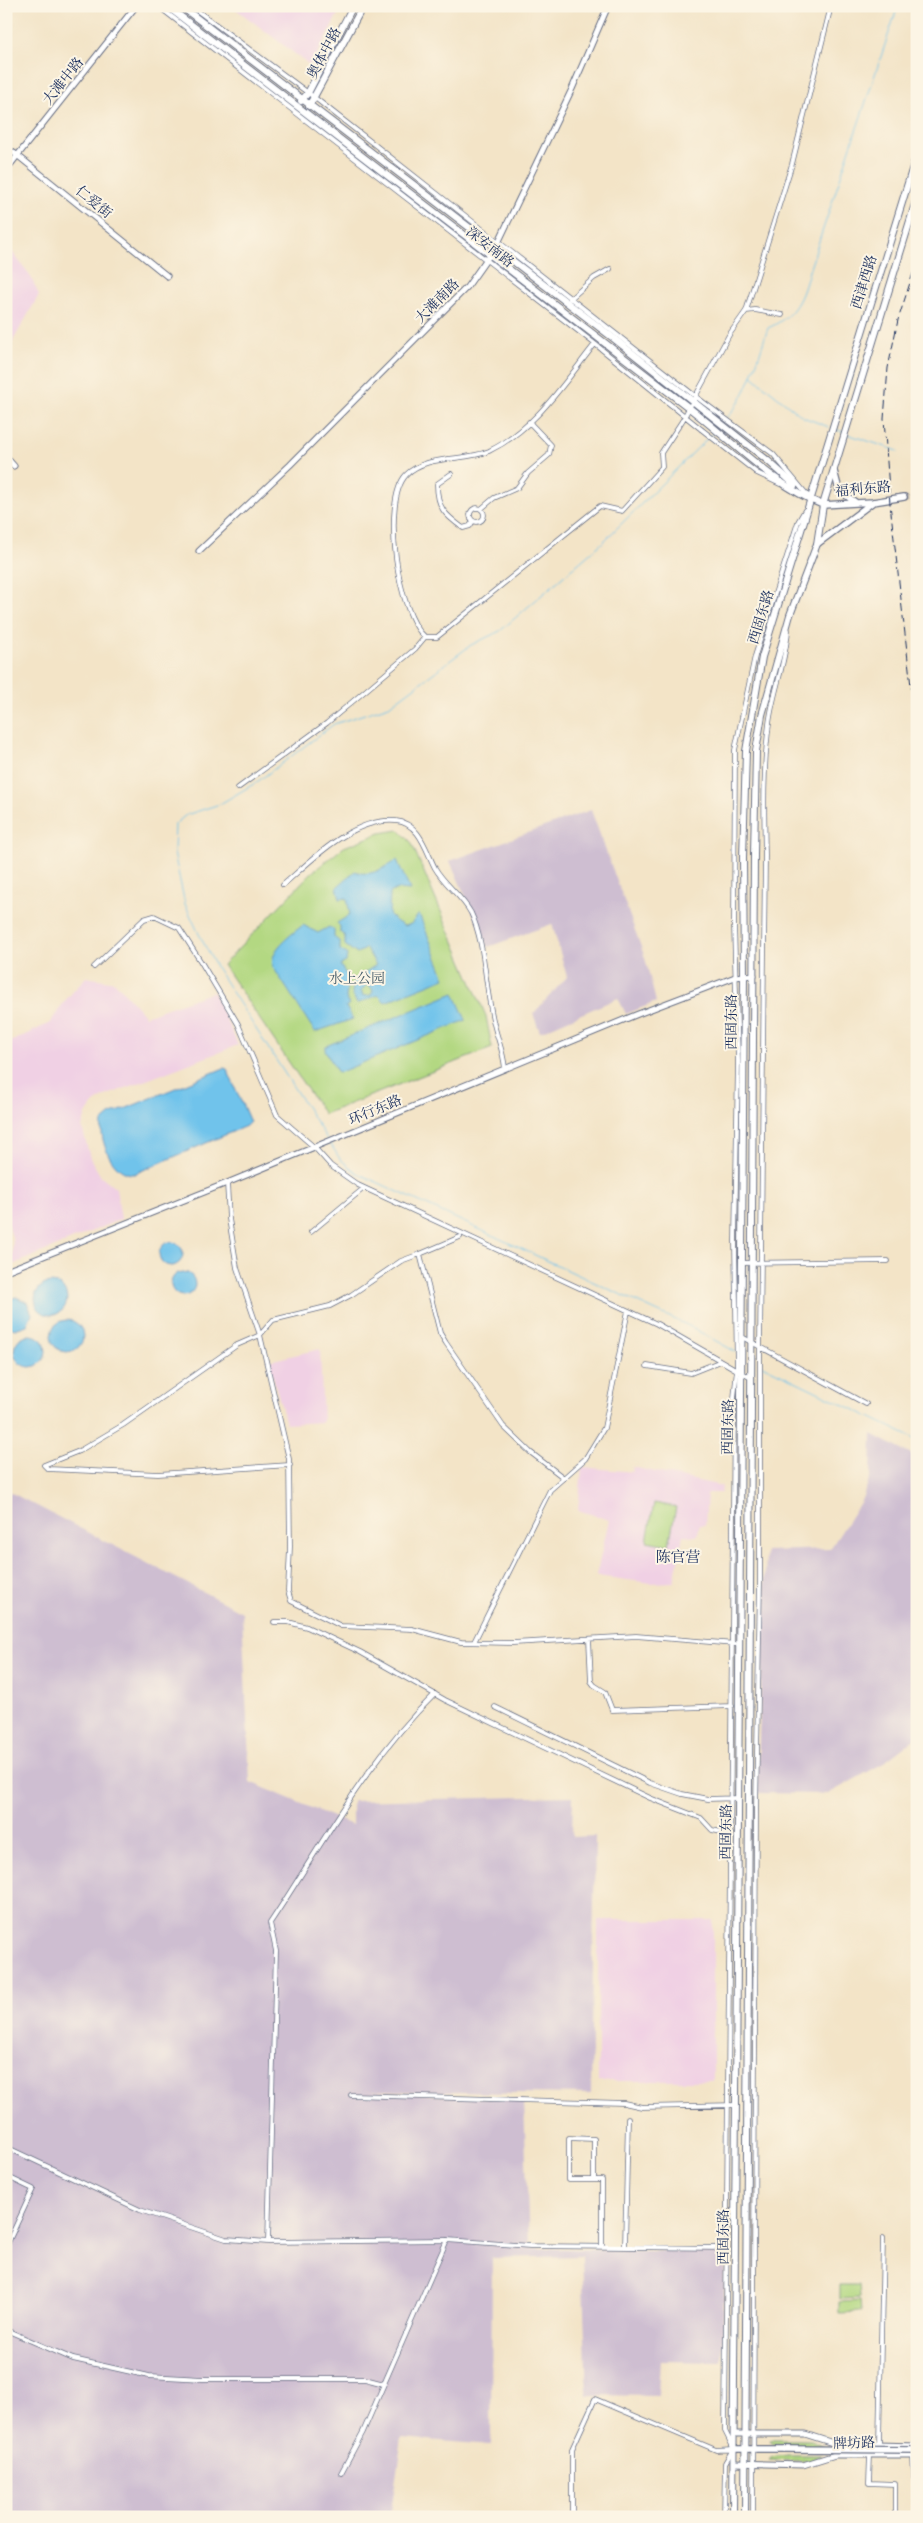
<svg xmlns="http://www.w3.org/2000/svg" width="923" height="2523" viewBox="0 0 923 2523" font-family="Alegreya,'Noto Serif SC',serif">
<rect width="100%" height="100%" fill="#fcf5e5"/>
<filter id="ink" filterUnits="userSpaceOnUse"><feTurbulence type="fractalNoise" baseFrequency=".02" numOctaves="2"/><feDisplacementMap in="SourceGraphic" scale="10" xChannelSelector="R" yChannelSelector="G"/><feConvolveMatrix kernelMatrix="1 2 1 2 8 2 1 2 1" color-interpolation-filters="sRGB"/></filter>
<filter id="wash" filterUnits="userSpaceOnUse"><feTurbulence type="fractalNoise" baseFrequency=".0096" numOctaves="4" result="noise"/><feDisplacementMap in="SourceGraphic" scale="20" xChannelSelector="R" yChannelSelector="G"/><feGaussianBlur stdDeviation="1.12" result="paint"/><feColorMatrix in="noise" values="0 0 0 0 0 0 0 0 0 0 0 0 0 0 0 0 0 1.4 0 .05"/><feComposite in="paint" operator="in"/></filter>
<g filter="url(#wash)">
<rect width="100%" height="100%" fill="#f3e4c7"/>
<path fill="#f0d0e4" d="M232 6H342L311 66Z
M6 244 30 275 39 295 6 353Z
M86 977 115 982 145 1016 213 992 238 1045 105 1096 94 1103 86 1114 82 1127 90 1158 100 1175 116 1188 121 1219 12 1265 13 1240 6 1218V1044L50 1023 64 1002Z
M320 1349 323 1422 286 1424 269 1361Z
M582 1467 633 1472 632 1467 722 1486 721 1493H707L705 1525H700L697 1536 683 1535 674 1582 651 1583 596 1576 609 1520 578 1510Z
M598 1920H713V2081H598Z"/>
<path fill="#cebed1" d="M591 810 645 958 656 1002 626 1014 618 998 540 1032 533 1014 567 977 552 924 488 947 450 861Z
M872 1434 917 1458V1737L882 1764 828 1794 757 1793 766 1551 830 1549 861 1501 871 1476Z
M6 1490 242 1612 250 1782 352 1825V1801L573 1796 572 1837 595 1836 591 2094 366 2091 524 2100 529 2248 725 2253 722 2362 660 2361 658 2396 587 2395 582 2256 492 2258 491 2445 402 2438 390 2517H6Z"/>
<path fill="#b3d882" stroke="#678470" d="M399 830 411 842 486 1016 492 1048 324 1114 223 965 310 874 344 847 380 833Z
M654 1503 676 1507 669 1545 647 1541Z
M840 2285H859L860 2298 840 2299Z
M860 2301 861 2312 839 2313V2302Z
M770 2440H810L823 2446 773 2444Z
M788 2455H822L809 2461 769 2460 772 2457Z"/>
<path fill="#6fc3eb" stroke="#4579a4" fill-rule="evenodd" d="M397 860 410 890 397 889 390 893 389 914 397 922 404 926 411 924 419 914 445 978 385 1002 378 995 357 1004 352 993 354 980 376 965 366 948 357 954 345 945V936L340 932V926L337 923 350 915 347 898 340 899 337 887 355 871C371 878 383 868 397 860ZM367 985 371 987 373 991 371 995 363 996 361 991Z
M303 925 318 933 329 927 334 930V937L340 942V950L347 954 346 962 340 965 348 977 346 998 349 1004 346 1007 353 1019 315 1032 273 967C269 949 290 936 303 925Z
M454 993 466 1020 338 1073 325 1050 326 1046Z
M224 1068 227 1069 250 1122 246 1126 134 1174C112 1175 99 1140 102 1122L110 1115Z
M159 1254a12 12 0 1 1 24 0a12 12 0 1 1-24 0Z
M171 1284a12 12 0 1 1 24 0a12 12 0 1 1-24 0Z
M35 1299a16 16 0 1 1 32 0a16 16 0 1 1-32 0Z
M16 1297 27 1302 32 1314 27 1325 15 1329 6 1326V1300Z
M51 1336a16 16 0 1 1 32 0a16 16 0 1 1-32 0Z
M14 1351a16 16 0 1 1 32 0a16 16 0 1 1-32 0Z"/>
<g fill="none" stroke-linecap="round" stroke-linejoin="round">
<path stroke="#6fc3eb" stroke-width="1" d="M752 376 803 417 829 427
M727 418C749 394 758 358 768 328 795 316 802 299 809 271L898 6
M835 429 843 432
M847 434 898 451
M327 1139 216 967 199 934 185 904 174 853 175 824 186 815 220 804 257 782 334 724 389 706 471 645 500 631 602 543 714 432
M330 1143 340 1159 357 1173 689 1326 736 1352
M762 1365 917 1440"/>
</g>
</g>
<g filter="url(#ink)">
<g fill="none" stroke-linecap="round" stroke-linejoin="round">
<path stroke="#c8c0b2" stroke-width="5.5" stroke-dasharray="5.5 3" stroke-linecap="butt" d="M904 497 917 496"/>
<g stroke="#676e83" stroke-width="5.5">
<path id="minor" d="M158 6 595 344 701 429
M191 6 315 98 695 396 773 454 808 496
M570 299 594 278 610 269
M746 311 755 310 782 315
M595 344C564 383 535 429 489 451 464 462 426 454 406 475 381 502 398 615 425 637H437L600 506 622 511 662 467 661 453 682 421 729 335 746 311 792 164 831 6
M757 473 780 484
M451 474 437 484C437 508 445 515 463 528L470 526 473 521
M470 515a7 7 0 1 1 14 0a7 7 0 1 1-14 0Z
M481 509 494 498 517 488 528 473 549 455 551 445 529 422
M238 788 327 723 415 649 425 637
M283 885C313 859 353 817 396 821 420 823 426 851 435 868 444 884 462 896 471 913 486 944 485 993 495 1028 499 1043 503 1051 505 1068
M94 967 144 919 154 916 179 928 201 962 238 1024 277 1115 314 1147 331 1166 358 1185 657 1324 751 1378
M227 1183 229 1219 237 1268 260 1335 289 1459 290 1547 288 1591 291 1601 341 1626 412 1629 461 1642 513 1643 636 1636 735 1644
M311 1232 364 1188
M420 1254 460 1237
M742 1263 888 1261
M742 1337 866 1404
M647 1366 691 1373 721 1361
M290 1465 158 1474 48 1469 44 1465 79 1451 123 1425 237 1345 260 1335 273 1320 330 1306 351 1295 401 1261 420 1254 440 1333 446 1343 503 1426 530 1452 564 1478
M274 1622H288L307 1627 360 1652 445 1700 650 1798 701 1818 712 1830 731 1834
M589 1639 591 1681 594 1685 605 1692 612 1710 732 1706
M474 1642 550 1490 585 1459 604 1428 628 1311
M495 1707 650 1783 682 1794 708 1799 739 1798
M351 2095 624 2103 642 2107 737 2105
M6 2147 140 2210 226 2239 268 2242 447 2240 530 2246 727 2248
M6 2176 33 2189 6 2247
M594 2180V2139L569 2138V2180H602V2246
M268 2242 276 1951 270 1923C322 1845 366 1761 435 1694
M625 2246 628 2118
M6 2330 73 2359 149 2376 202 2379H365L384 2384
M732 2445 725 2431 734 1398 737 1370 735 1241 738 1061 734 925 735 750 755 656 798 522 805 510
M879 2445 883 2238
M870 2455 869 2483 895 2484V2517
M913 2455 914 2478 917 2482
M341 2473 363 2432 447 2240
M572 2517V2449L595 2399 716 2450 734 2449
M724 2517 725 2463 732 2451
M753 2517 756 1810 760 1582V1348L765 855C764 811 763 768 769 724 773 692 786 662 788 630"/>
</g>
<g stroke="#676e83" stroke-width="7">
<path id="tertiary" d="M6 148 17 155 167 276
M6 170 136 6
M6 457 14 466
M199 551 290 465 467 287 498 243 572 89 608 6
M6 1271 227 1183 638 1014 735 977 754 975
M734 2434H805L836 2444 917 2446
M734 2463 803 2465 835 2455H917"/>
</g>
<g stroke="#676e83" stroke-width="8">
<path id="secondary" d="M834 471 839 490 855 502
M823 505 873 502 904 497
M817 544 873 502
M734 2449H785"/>
</g>
<g stroke="#676e83" stroke-width="8">
<path id="primary" d="M167 6 688 407C730 439 774 486 823 505
M181 6 612 337 767 460 795 485
M301 101 308 93 353 6
M309 106 363 6
M733 2517 744 975 743 858 746 751 762 657 917 154
M745 2517 754 854 756 751 762 715 790 615 817 544 823 505 917 198"/>
</g>
<use href="#minor" stroke="#fff" stroke-width="4"/>
<use href="#tertiary" stroke="#fff" stroke-width="5"/>
<use href="#secondary" stroke="#fff" stroke-width="5.5"/>
<use href="#primary" stroke="#fff" stroke-width="6"/>
<path stroke="#1b2f5e" stroke-width="1" stroke-dasharray="8 4" stroke-linecap="butt" d="M917 261 898 320 888 368 884 419 890 504 917 738"/>
<g stroke="#676e83" stroke-width="5.5" stroke-linecap="butt">
<path id="minor-bridge" d="M701 429 757 473"/>
</g>
<g stroke="#676e83" stroke-width="8" stroke-linecap="butt">
<path id="secondary-bridge" d="M785 2449 917 2450"/>
</g>
<use href="#minor-bridge" stroke="#fff" stroke-width="4"/>
<use href="#secondary-bridge" stroke="#fff" stroke-width="5.5"/>
</g>
</g>
<g text-anchor="middle" dominant-baseline="central" stroke-width="4" stroke-linejoin="round" paint-order="stroke">
<g font-size="14" fill="#1b2f5e" stroke="#fcf5e5">
<text transform="translate(324 53) rotate(-62)">奥体中路</text>
<text transform="translate(63 81) rotate(-51)">大滩中路</text>
<text transform="translate(94 202) rotate(39)">仁爱街</text>
<text transform="translate(490 247) rotate(38)">深安南路</text>
<text transform="translate(864 282) rotate(-73)">西津西路</text>
<text transform="translate(437 301) rotate(-45)">大滩南路</text>
<text transform="translate(863 489) rotate(-5)">福利东路</text>
<text transform="translate(761 617) rotate(-73)">西固东路</text>
<text transform="translate(731 1022) rotate(-90)">西固东路</text>
<text transform="translate(375 1110) rotate(-23)">环行东路</text>
<text transform="translate(728 1427) rotate(-89)">西固东路</text>
<text transform="translate(726 1832) rotate(-89)">西固东路</text>
<text transform="translate(723 2237) rotate(-90)">西固东路</text>
<text transform="translate(854 2443) rotate(-2)">牌坊路</text>
</g>
<g font-size="14" fill="#415967" stroke="#fcf5e5">
<text x="357" y="978">水上公园</text>
</g>
<g font-size="15" fill="#1b2f5e" stroke="#fcf5e5">
<text x="678" y="1557">陈官营</text>
</g>
</g>
<rect width="923" height="2523" fill="none" stroke="#fcf5e5" stroke-width="25"/>
</svg>
